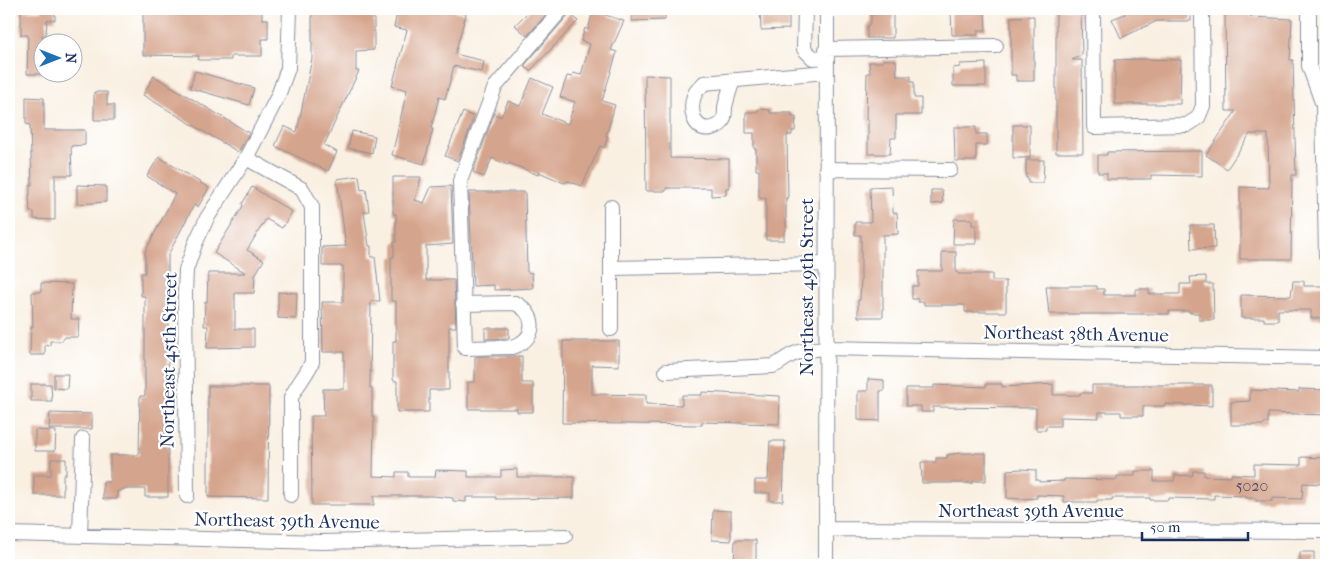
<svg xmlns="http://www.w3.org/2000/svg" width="1335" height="574" viewBox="0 0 1335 574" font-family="'IM FELL French Canon',serif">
<rect width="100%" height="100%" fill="#fff"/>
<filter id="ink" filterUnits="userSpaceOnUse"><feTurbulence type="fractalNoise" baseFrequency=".02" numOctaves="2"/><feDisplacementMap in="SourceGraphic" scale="10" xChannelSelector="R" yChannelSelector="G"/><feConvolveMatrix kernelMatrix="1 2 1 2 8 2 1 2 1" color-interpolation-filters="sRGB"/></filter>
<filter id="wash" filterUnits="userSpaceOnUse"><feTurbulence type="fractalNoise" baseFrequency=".0096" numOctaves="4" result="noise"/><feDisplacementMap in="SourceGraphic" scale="20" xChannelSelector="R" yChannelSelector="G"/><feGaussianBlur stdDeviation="1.12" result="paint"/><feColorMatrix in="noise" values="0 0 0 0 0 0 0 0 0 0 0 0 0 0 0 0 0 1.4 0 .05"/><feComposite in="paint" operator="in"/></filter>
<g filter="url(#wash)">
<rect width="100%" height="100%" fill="#f9f0e2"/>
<g id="blocks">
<path fill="#d5a48c" d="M42 9H55V20H47L46 35H42V74H27L28 35H21V11H42Z
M143 9H262V19H268V39H262V56H231V60H198L199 56 143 55Z
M312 9H374V50L356 51V71H359L324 145 337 152 328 171 275 146 284 126 297 132 312 58Z
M398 9H434L445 12V9L466 14 455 54 484 61 482 72 454 66 445 99 439 97 431 129H433L424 164 392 155 407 90 392 86 407 30 394 27Z
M531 9H551L527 36 515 25Z
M632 9H665V20L632 21Z
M760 9H789V29L761 30Z
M871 9H893V38H867V27L871 22Z
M1056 9 1081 10 1082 55 1072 60H1082L1083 153H1056Z
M1123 9H1191V21H1157L1121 38 1112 19 1125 14Z
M1225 9H1250V17L1292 19 1290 60H1293L1296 175H1292L1291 259H1240V187L1269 188 1268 134H1250L1227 169 1206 155 1236 111H1226Z
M593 11 624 21 611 50 617 52 602 101 615 105 606 136H608L604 148 600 146 582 186 568 181 564 183 539 172 538 175 509 163 508 165 492 158 484 177 473 172 494 114 501 117 508 101 520 106 532 78 553 87 542 114 568 124 575 102 560 97 567 76 572 77 573 73 581 75 590 44 581 41 585 28 588 30Z
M951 12H985L986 30H978V35H952Z
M570 13 578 21 530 71 524 66Z
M1034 16V81H1016V75H1011V17Z
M1139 59 1181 60 1180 104H1115V60Z
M883 60H896L897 76H911V82H914V98H921V115H896V138H891L890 154H868V120H866L867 73H870L869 62H883Z
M986 63V86H953V68L960 67V64Z
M195 71 254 88 249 105 190 88Z
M645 75 670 76V158L729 159V188H726V195L711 196V188H666V191H646Z
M154 76 249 133 238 152 143 95Z
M94 92H107V105H114V120H94Z
M26 97 44 98V130H85V145L71 146 72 175H55V220L34 219V212H30L29 195H30V185H32L30 125 26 124Z
M758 109 770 110V113H792V117H796L795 131H792V135H787L788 198H786V231H784V240H766V198H759V170H756V149H754V133H746V112H758Z
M463 112 474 117 458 161 445 156Z
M1013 125H1030V158H1013Z
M954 127H976V134H987V145H976V161H955Z
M352 131 375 136 372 153 348 148Z
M1202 151V176L1151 175V179H1107V173H1098V155H1107V152Z
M159 157 209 188 198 207 194 205 168 255V497H145V489H121V491H117V499H103V482H110V455H139L140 396H145V296H141V273H145V252L175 194 147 176Z
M1026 160H1044L1043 183H1028V178H1026Z
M359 176 361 190 366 189 369 211 364 212 369 246H371V257H375L380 301H371L370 388H372V416H374L373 476 396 477V472H408V477H435L436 470 468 471V477H501V470L517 469V477H574V498L496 499V497H466V502L453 501V498L433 496H374V505H312L311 416H324L323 389H344V352H323L322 302H343V266H322V247L346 246 337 179Z
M393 177H421L415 200 424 203 431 187 451 186 453 244 426 246V280H454L456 327H449V390H429V412H397V381H394L393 379V341H396V301H391V257H394V242H396V214H393Z
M77 185 106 186V202L77 204Z
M892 186 893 213H897L898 234 883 235V317H858V300H860L861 279V235H855V222H871L870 187Z
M252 187 292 212 282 228 266 219 247 250 264 260 255 275 254 293H235V329H254V347L207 348 208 326H204L205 302H207L208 273H246L214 253 243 206 242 204Z
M931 190H942L943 203 931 204Z
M469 192H525L527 272 532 273 533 288 494 290V285L473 286Z
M954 219H972V225H976V244H953Z
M1190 225H1214L1215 248 1191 249Z
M942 252H956V272H958V274H992V281H1006V312H965V305H924V302H918V299H912V286H918V271H942Z
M1206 276V284H1213L1214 320H1199V313H1190V311H1169V314H1049L1046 286H1097V289H1104V295H1136V289H1149V294H1180V284H1191L1190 277Z
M1293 281H1304V286H1326V318H1311V310H1278V321H1264V318H1241V295L1291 296Z
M41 283 72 284 71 319H79L78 337H65L62 341H50V346L45 345V355H30L31 327H33L32 292H41Z
M278 292 297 293 296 319 278 318Z
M485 328H509V338L485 339Z
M563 341H619V366L592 365V394L646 395V404L682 405V395H702V392L780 396 779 424 702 422V425L562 423Z
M486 356H522V383H533V412H517V409H468V382H475V357Z
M54 374H68L67 389 54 388Z
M868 379 884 380V391H880V421L858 420V391H868Z
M31 384H51L52 401H31Z
M986 384H1002V387L1053 384V395H1080V393H1092V385H1212V406L1165 404V406H1143V416H1121V412H1099V418L1060 417V426H1046V430H1036V408L933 407V412H921V406H906V388H934V385L986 387Z
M208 386H269L268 498 208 497Z
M1299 389 1326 390V415L1268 413V423H1264V425H1231V402L1250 401V390L1299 392Z
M50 413 92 414V429H49Z
M35 430 56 431 55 451H35Z
M770 441H785L783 501H770V493H755V480H768Z
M960 453H986V481H973V483H922L921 462H936V458H947V455Z
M1301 457 1324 458V465H1325V484L1303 483 1302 499 1272 498V501H1256V498H1246V496L1214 495V499L1168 498V500H1150V498H1112V500H1097V502H1064V496L1037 495V498L1021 499 1007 498V470L1021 469 1036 470V480H1039V482L1064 481V479L1117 480V476H1135V471H1154V481H1174L1175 475 1192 476 1193 471H1204V476L1231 477V474L1254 475V464L1301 465Z
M51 459H66V474H63V495H34V475H51Z
M713 510 731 511V541L712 540Z
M735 540H756V565H734Z
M1300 552H1314V565H1300Z"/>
</g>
</g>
<g filter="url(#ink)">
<use href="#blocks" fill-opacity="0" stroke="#8a90a0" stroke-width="1"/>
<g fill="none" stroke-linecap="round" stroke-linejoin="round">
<g stroke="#8a90a0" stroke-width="16">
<path id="minor" d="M805 9 804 49 813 58 826 57
M1093 9 1094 127 1187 125 1198 118 1203 106 1202 9
M1309 9V66L1323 105 1326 256
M826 49 996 46
M733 80C730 89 727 98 725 107 725 111 725 119 722 122 721 125 716 127 712 128 692 133 688 105 696 92 698 89 702 86 704 83L826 72
M246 158 302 189 312 207V362C306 376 297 384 291 398V495
M826 169 950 170
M611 207V329
M611 268 826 264
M463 304 515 303C538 314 537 340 512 347L465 348 460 181 495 87 562 9
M666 371 773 366C781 363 786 357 794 354 804 349 815 349 826 348L1326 358
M187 496 185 294 186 270 195 244 207 218 246 158 278 96 288 68 290 9
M826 529 1326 531
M9 534 322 542 565 536
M80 536 83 439
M826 565 827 9"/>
</g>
<use href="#minor" stroke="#fff" stroke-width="14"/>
</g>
</g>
<g text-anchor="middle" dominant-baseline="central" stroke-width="4.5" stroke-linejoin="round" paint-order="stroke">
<g font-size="16" fill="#4a4c6a">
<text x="1252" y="485">5020</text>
</g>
<g font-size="19" fill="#1b2f5e" stroke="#fff">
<text transform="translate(807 287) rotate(-90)">Northeast 49th Street</text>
<text transform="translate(1076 334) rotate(1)">Northeast 38th Avenue</text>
<text transform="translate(169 360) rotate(-89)">Northeast 45th Street</text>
<text x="1031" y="511">Northeast 39th Avenue</text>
<text transform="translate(287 521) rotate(1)">Northeast 39th Avenue</text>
</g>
</g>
<rect width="1335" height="574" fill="none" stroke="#fff" stroke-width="30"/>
<g transform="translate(58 58) rotate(90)"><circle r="24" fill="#ffffff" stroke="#a4acbf"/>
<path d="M0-4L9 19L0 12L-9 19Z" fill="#1f6fb2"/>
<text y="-8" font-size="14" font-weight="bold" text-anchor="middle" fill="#1b2f5e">N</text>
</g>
<path d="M1142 532v8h106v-8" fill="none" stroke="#1b2f5e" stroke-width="2.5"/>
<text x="1150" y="532" font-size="15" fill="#1b2f5e" stroke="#ffffff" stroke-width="4" paint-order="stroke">50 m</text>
</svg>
